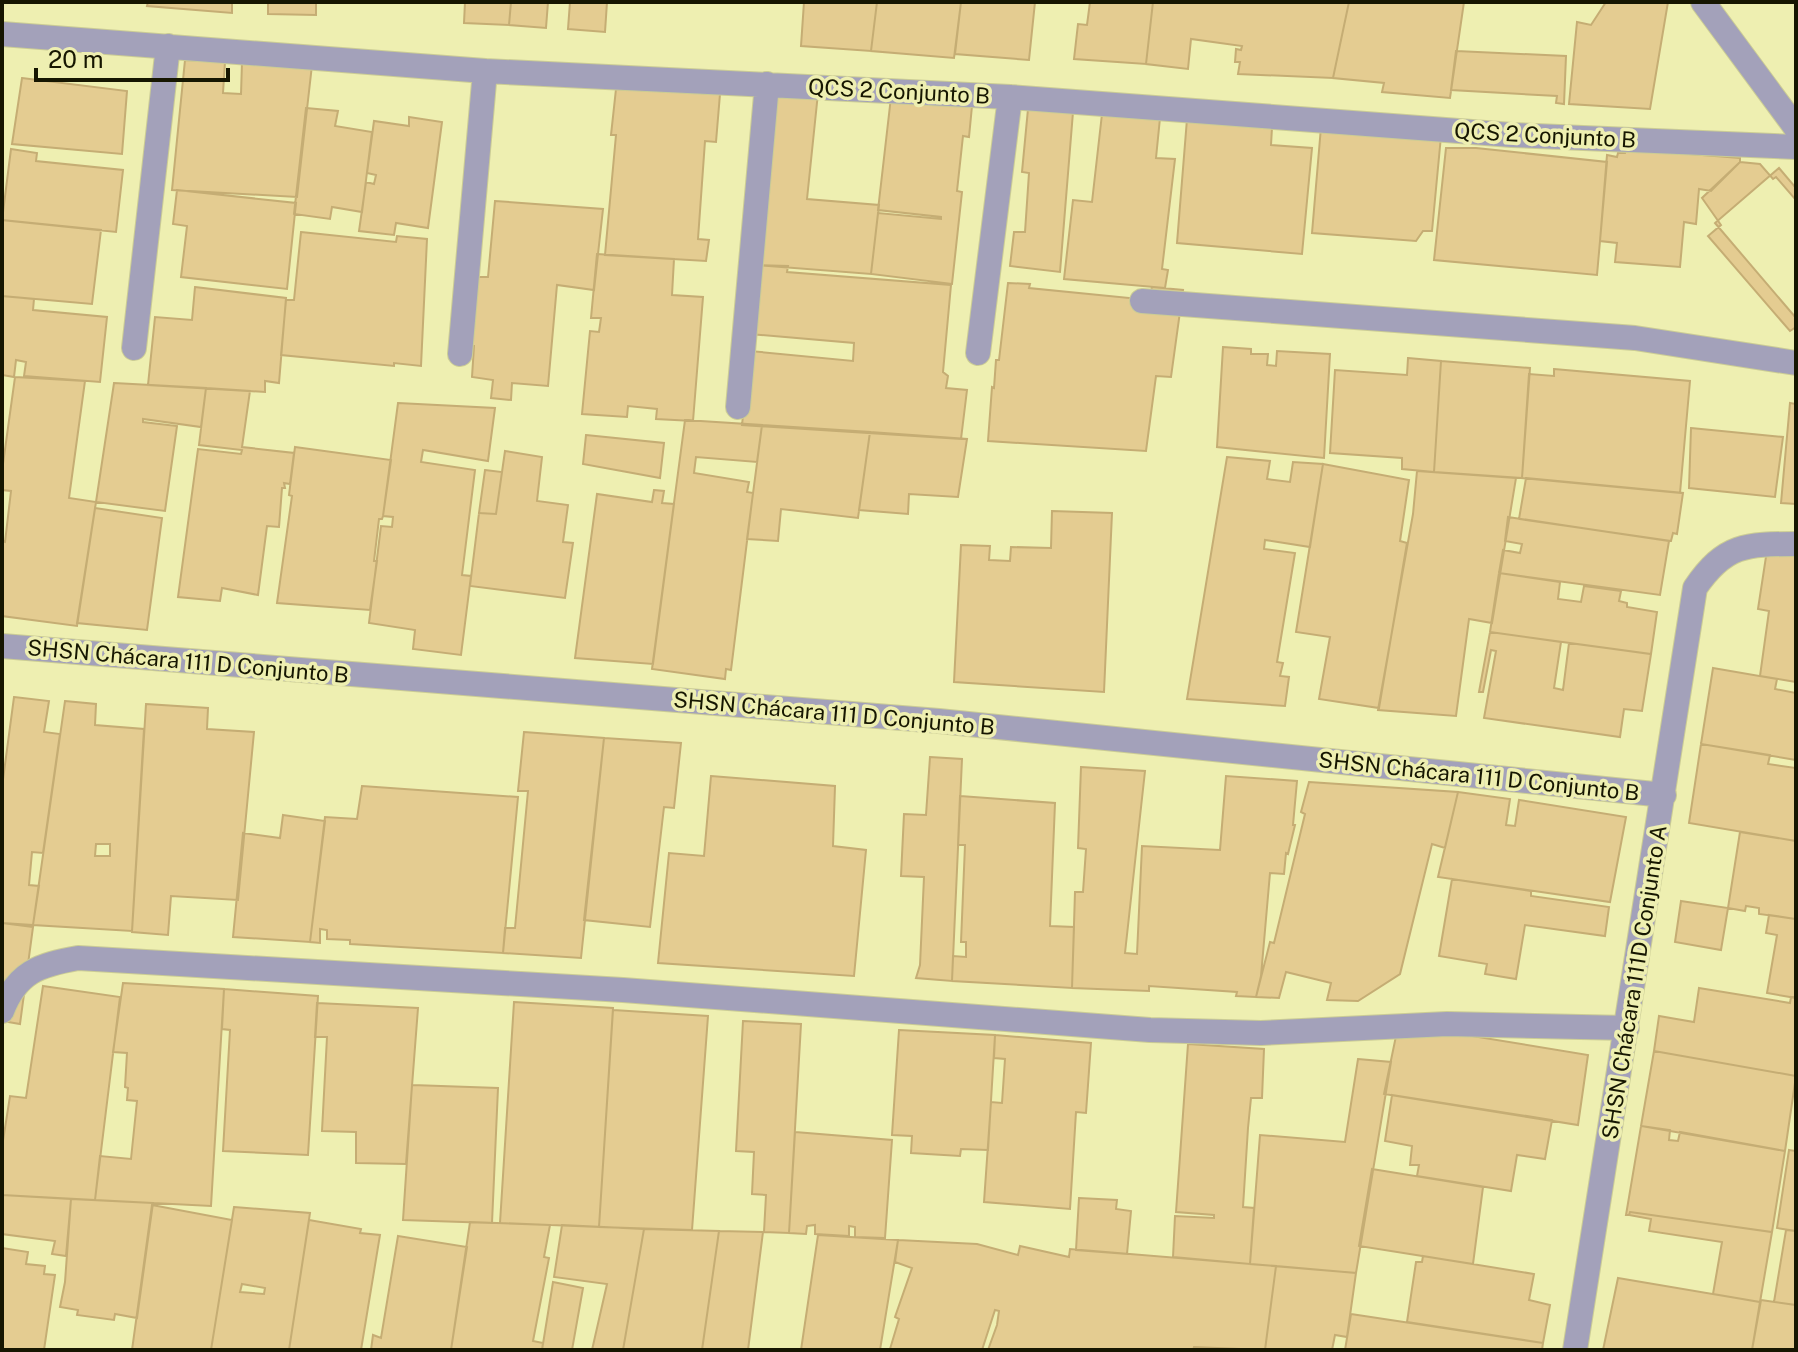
<svg xmlns="http://www.w3.org/2000/svg" width="1798" height="1352" viewBox="0 0 1798 1352" font-family="'Public Sans',sans-serif">
<rect width="100%" height="100%" fill="#eeefb1"/>
<path fill="#e4cc91" stroke="#c5ad74" stroke-width="2" fill-rule="evenodd" d="M148 2H232V13L147 6Z
M268 2H316V15L268 14Z
M465 2H511L509 25 464 23Z
M511 2H548L546 28 509 25Z
M570 2H607L605 32 568 29Z
M804 2H877L871 51 801 46Z
M877 2H961L954 58 871 51Z
M961 2H1035L1029 60 955 54Z
M1090 2H1153L1146 64 1074 59 1078 24 1087 25Z
M1153 2H1349L1333 78 1238 74 1240 62H1235L1236 49 1241 50 1242 46 1191 39 1188 69 1146 64Z
M1349 2H1464L1450 98 1382 92 1384 83 1333 78Z
M1606 2H1668L1650 109 1569 104 1577 22 1591 25Z
M1456 51 1566 56 1564 104 1556 103 1557 96 1451 90Z
M185 60 225 62 223 93 241 94 242 62 312 65 297 197 172 190Z
M22 78 127 91 122 154 12 144Z
M616 89 720 94 716 142 705 141 698 239 709 240 706 261 605 255 616 135H611Z
M775 90 818 93 807 199 879 205 871 274 756 265Z
M891 97 972 106 969 137 963 136 957 191 962 192 952 284 871 274 878 213 941 219V217L878 210Z
M306 108 338 111 335 126 372 132 362 212 332 207 330 219 294 214Z
M1028 109 1073 112 1060 272 1010 266 1014 232H1025L1029 173 1022 172Z
M1102 114 1160 118 1156 158 1175 159 1162 269 1168 270 1165 288 1064 279 1073 200 1092 202Z
M409 117 442 122 428 228 396 223 394 235 359 231 366 182 374 184 376 175 367 173 374 121 409 126Z
M1187 119 1272 128 1271 145 1312 148 1302 254 1177 243Z
M1321 127 1441 136 1432 231H1423L1416 241 1312 233Z
M1446 148H1476L1607 162 1597 275 1434 260Z
M11 149 37 153 36 161 123 170 116 232 2 220Z
M1626 149 1740 158V162L1711 191 1699 189 1696 224 1684 222 1680 267 1615 262 1617 243 1600 241 1607 155 1617 157 1618 153H1625Z
M1740 162 1760 164 1773 179 1776 177 1796 200V327L1790 331 1708 236 1721 225 1702 198Z
M1779 168 1796 188V318L1715 223Z
M177 190 296 203 287 289 181 277 187 226 173 224Z
M495 201 603 209 594 290 557 285 548 386 512 383 511 400 491 398 493 380 472 377 474 346H471L476 277H488Z
M2 220 101 230 92 304 2 296Z
M301 232 396 242 397 236 427 239 421 366 394 363V366L281 355 286 300H294Z
M597 254 674 259 672 295 703 297 693 421 656 419 657 409 628 406 627 417 582 414 590 331 599 332 601 318H591Z
M756 265 788 266 787 272 951 285 943 372 948 376 946 388 967 390 961 439 742 425 750 351 853 361 854 343 749 334Z
M1008 283 1030 284 1029 288 1149 300 1152 287 1183 290 1171 377 1156 376 1146 451 988 441 992 387 994 388 996 360H999Z
M195 287 286 298 279 383 265 381V392L148 385 155 317 192 320Z
M2 296 34 299 33 310 107 317 100 382 24 376 26 362 16 360 14 377 2 375Z
M1223 347 1251 349V354H1268L1267 365 1276 366 1277 351 1330 354 1324 458 1217 447Z
M1408 358 1441 361 1434 472 1402 469V458L1330 453 1335 370 1407 375Z
M1441 361 1530 368 1522 478 1434 472Z
M1554 369 1690 381 1680 493 1522 478 1529 374 1554 376Z
M15 377 85 381 69 498 96 502 77 626 2 616V541L5 542 11 491 2 490V471Z
M114 383 206 388 201 427 143 419V422L177 426 165 511 96 502Z
M206 388 250 391 242 447 294 453 290 484 284 483 285 488H282L279 527 267 526 258 595 222 588 220 601 178 597 198 449 241 454 242 450 199 445Z
M398 403 495 408 488 461 423 450 421 462 475 470 462 575 471 576 461 655 413 649 415 630 369 623 381 526 392 527 393 517 383 516Z
M1790 403 1796 404V504L1781 503Z
M685 420 762 425 757 462 696 457 694 473 749 482 747 492 753 493 731 670 726 669 725 679 652 669Z
M762 425 870 432 858 518 781 509 778 541 747 539Z
M1691 428 1783 437 1775 497 1689 488Z
M870 432 967 439 958 497 909 494 908 514 859 510Z
M586 435 664 443 660 478 583 464Z
M295 447 391 460 383 516 382 519H379L374 561H377L370 610 277 603 292 496 289 495Z
M505 451 542 457 537 501 568 505 563 542 573 543 565 598 470 586 479 513 496 514Z
M1227 457 1270 461 1267 479 1290 482 1293 462 1323 464 1310 547 1265 540 1264 549 1295 553 1277 662 1283 663 1280 676 1289 677 1285 706 1187 699Z
M1323 464 1409 480 1400 541 1407 543 1379 708 1319 699 1330 637 1296 632Z
M485 470 502 472 496 514 479 513Z
M1417 471 1516 478 1492 623 1469 619 1456 716 1378 710 1413 514Z
M1526 478 1683 493 1677 534 1673 533 1671 541 1519 519Z
M654 490 664 491 662 503 674 504 653 664 575 658 597 494 652 502Z
M95 508 162 518 147 630 77 623Z
M1052 511 1112 513 1104 692 954 682 961 545 990 546 989 560 1010 561 1011 547 1051 548Z
M1508 517 1669 541 1660 595 1499 573 1503 550 1520 553 1522 544 1505 541Z
M1767 550 1796 553V682L1760 676 1769 611 1758 609Z
M1499 573 1560 582 1558 599 1581 602 1584 586 1621 591 1619 601 1627 603V607L1657 612 1651 654 1490 632Z
M1490 632 1561 642 1554 688 1563 690 1569 643 1651 654 1642 711 1624 709 1620 737 1484 718 1496 651 1491 650 1483 692H1479Z
M1713 668 1777 679 1775 689 1796 693V760L1701 744Z
M14 697 49 701 44 732 60 734 43 853 32 852 29 885 39 886 33 925 2 923V787Z
M65 701 96 704 95 725 144 729 132 931 33 925ZM96 844H110V856H95Z
M146 704 208 708 207 729 254 732 238 900 171 896 168 935 132 932Z
M524 732 604 738 581 958 503 953 505 928H515L528 791H518Z
M604 738 681 743 674 808 664 807 650 927 584 920Z
M1701 744 1770 755 1768 764 1796 768V841L1689 823Z
M930 757 962 759 952 981 916 978 920 965 924 877 901 876 904 814 926 815Z
M1081 767 1145 771 1125 953 1137 954 1142 846 1220 850 1226 776 1297 781 1293 825H1295L1288 854 1286 853 1284 874 1270 873 1261 976 1256 997 1236 996 1237 992 1149 986V991L1072 988 1075 892H1083L1086 849 1078 848Z
M711 776 835 786 833 846 866 850 854 976 658 963 669 853 704 856Z
M1309 782 1458 792 1445 848 1432 844 1400 974 1358 1001 1327 1000 1331 983 1286 972 1279 998 1256 997 1270 942 1274 943 1305 814 1301 812Z
M362 786 518 797 503 953 350 944V940L327 939V930L320 929V943L310 942 325 817 357 819Z
M1458 792 1510 799 1506 825 1515 826 1519 800 1626 817 1610 902 1438 877Z
M960 796 1055 803 1050 926 1074 927 1072 988 952 981 953 956 966 957V942H961L965 845H958Z
M283 815 325 821 310 942 233 937 243 833 280 838Z
M1740 832 1796 841V919L1759 914V908L1746 906 1745 911 1728 908Z
M1452 879 1531 891V896L1609 907 1605 936 1525 925 1516 979 1485 974 1487 964 1439 956Z
M1681 901 1728 908 1721 950 1675 942Z
M1769 915 1796 919V998L1767 993 1777 935 1766 933Z
M2 923 33 927 20 1024 2 1021Z
M123 983 224 989 211 1206 95 1200 100 1156 131 1159 137 1101 127 1100 128 1088 125 1087 127 1053 113 1052Z
M43 986 120 997 95 1200 2 1195V1147L10 1096 26 1098Z
M1699 988 1790 1003 1791 997 1796 998V1076L1654 1051 1659 1016 1694 1022Z
M224 989 318 996 308 1155 223 1151 230 1030 222 1029Z
M514 1002 613 1008 599 1227 500 1223Z
M317 1003 418 1008 406 1164 356 1163V1132L322 1131 327 1037H315Z
M613 1010 708 1016 692 1230 599 1227Z
M743 1021 801 1024 789 1233 764 1232 766 1195 752 1194 754 1152 736 1151Z
M1423 1028 1588 1055 1578 1125 1384 1094 1396 1036Z
M899 1030 995 1035 988 1150 961 1149 960 1156 911 1153 912 1136 892 1135Z
M995 1035 1091 1043 1086 1113 1076 1112 1070 1209 984 1202 991 1102 1002 1103 1005 1059 994 1058Z
M1188 1044 1264 1049 1262 1098H1251L1248 1128 1243 1207 1254 1208 1250 1264 1173 1257 1175 1216 1214 1218V1215L1176 1212Z
M1654 1051 1796 1076 1785 1151 1641 1126Z
M1358 1059 1391 1062 1356 1273 1250 1264 1260 1135 1345 1142Z
M412 1085 498 1088 492 1223 403 1220Z
M1392 1095 1552 1120 1545 1159 1517 1155 1511 1191 1417 1176 1419 1165H1410L1412 1146 1385 1141Z
M1641 1126 1670 1130 1669 1140 1678 1141 1680 1132 1785 1151 1772 1232 1630 1212 1629 1215H1626Z
M795 1132 892 1140 885 1238 855 1237V1227L849 1226V1236L815 1234V1225L807 1226 806 1234 789 1233Z
M1789 1150 1796 1151V1231L1777 1228Z
M1372 1169 1483 1187 1473 1264 1359 1246Z
M2 1195 71 1199 66 1256 52 1254 55 1241 2 1234Z
M1079 1198 1117 1200 1116 1209 1131 1211 1127 1254 1076 1250Z
M71 1199 153 1203 137 1318 115 1314 114 1320 77 1315 78 1310 60 1307 65 1282Z
M152 1205 232 1220 211 1350H132Z
M234 1207 310 1213 289 1350H211ZM242 1284 265 1288 264 1294 240 1292Z
M1630 1212 1772 1232 1760 1302 1713 1294 1722 1242 1649 1231 1651 1219 1629 1215Z
M309 1220 361 1229 360 1233 380 1235 361 1350H289Z
M470 1222 550 1225 544 1257 549 1258 533 1341 543 1343 542 1350H451Z
M562 1225 644 1229 623 1350H592L607 1284 554 1277Z
M644 1229 719 1231 702 1350H623Z
M1786 1230 1796 1231V1305L1774 1302Z
M719 1231 763 1232 748 1350H702Z
M818 1235 898 1240 880 1350H801Z
M398 1236 467 1247 451 1350H371L373 1335 381 1338Z
M898 1240 977 1244 1018 1255 1020 1246 1069 1257 1070 1249 1276 1266 1265 1350 1194 1347 1193 1350H988L997 1325 999 1311 995 1310 982 1350H893L890 1349 899 1319 895 1317 912 1268 895 1262Z
M2 1248 28 1252 26 1264 45 1266 44 1274 55 1275 44 1350H2Z
M1423 1256 1534 1274 1529 1300 1550 1305 1543 1343 1407 1322 1416 1262H1422Z
M1276 1266 1356 1273 1347 1337 1335 1335 1332 1350H1265Z
M1618 1278 1760 1302 1752 1350H1603Z
M553 1282 583 1288 572 1350H542Z
M1761 1300 1796 1305V1350H1752Z
M1351 1314 1543 1343 1542 1350H1345Z"/>
<g fill="none" stroke-linecap="round" stroke-linejoin="round">
<g stroke="#cbcc95" stroke-width="26">
<path id="minor" d="M1703 2 1796 128
M2 34 485 71 1010 97 1512 135 1796 147
M1142 301 1635 338 1796 363
M134 348 168 46
M978 353 1010 97
M460 354 485 71
M738 407 767 84
M2 646 939 721 1664 795
M2 1011C17 972 39 965 78 958L623 990 1150 1030 1261 1033 1447 1024 1627 1028
M1575 1350 1695 588C1725 544 1746 544 1796 544"/>
</g>
<use href="#minor" stroke="#a3a1ba" stroke-width="24"/>
</g>
<g text-anchor="middle" dominant-baseline="central" stroke-width="7" stroke-linejoin="round" paint-order="stroke">
<g font-size="22" fill="#161601" stroke="#eeefb1">
<text transform="translate(899 91) rotate(3)">QCS 2 Conjunto B</text>
<text transform="translate(1545 135) rotate(3)">QCS 2 Conjunto B</text>
<text transform="translate(188 661) rotate(5)">SHSN Chácara 111 D Conjunto B</text>
<text transform="translate(834 713) rotate(5)">SHSN Chácara 111 D Conjunto B</text>
<text transform="translate(1479 776) rotate(6)">SHSN Chácara 111 D Conjunto B</text>
<text transform="translate(1634 982) rotate(-81)">SHSN Chácara 111D Conjunto A</text>
</g>
</g>
<rect width="1798" height="1352" fill="none" stroke="#161601" stroke-width="8"/>
<path d="M36 68v12h192v-12" fill="none" stroke="#161601" stroke-width="4"/>
<text x="48" y="68" font-size="24" fill="#161601" stroke="#eeefb1" stroke-width="6" paint-order="stroke">20 m</text>
</svg>
